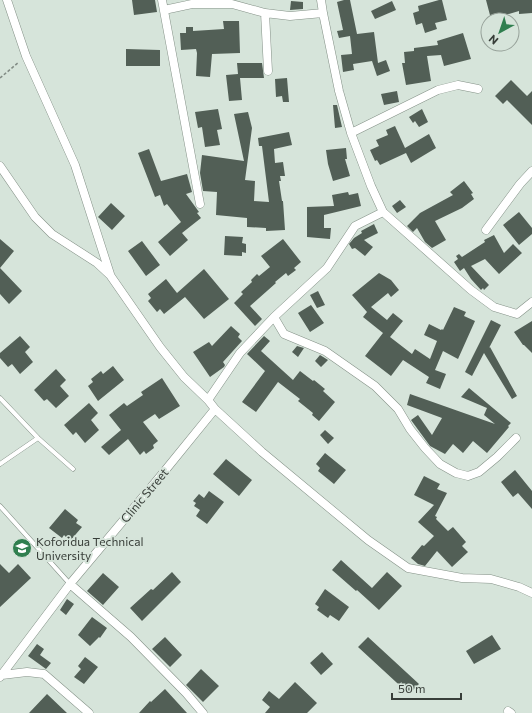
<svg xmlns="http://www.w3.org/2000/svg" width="532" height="713" viewBox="0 0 532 713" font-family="Commissioner,sans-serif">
<rect width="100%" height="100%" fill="#d6e4da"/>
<path fill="#525f56" d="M132 0H155L157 12 134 15Z
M344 0H350L357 34 374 32 378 63 386 60 390 71 377 76 372 61 353 64 354 70 343 72 341 55 352 54 350 36 339 38 337 31 343 30 337 2Z
M439 0H442L447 20 435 23 437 29 425 33 422 23 416 25 413 13 419 11 418 6Z
M486 0H532V13L519 14V11L491 19Z
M291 1 303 2V9L290 10Z
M392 1 396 10 375 19 371 11Z
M223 21H239L240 53 212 54 210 77 196 76 197 53 196 49 181 50 180 33H186V27H193V31L224 29Z
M463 33 471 59 444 66 441 55 427 56 431 81 406 85 402 63H405L404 52 414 51V48L438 45 437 41Z
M126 49 160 50V66H126Z
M237 63H262L264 78H240L242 100 229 101 226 75 238 74Z
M287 78 289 102H283L282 96 276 97 275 79Z
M511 80 527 96 532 91V125L507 100 503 104 495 96Z
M397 91 399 102 384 105 381 94Z
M333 105H337L342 127 335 128Z
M218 109 222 129 217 130 220 145 205 147 202 127 198 128 195 112Z
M422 109 428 122 419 127 415 121 413 123 409 117Z
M248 112 252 128 245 180 255 181 254 201 269 202 262 146H259L258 138 289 132 292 145 274 149 275 163 283 162 285 176H280L281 181H279L282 201H283L285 230 266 231V228L247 227V218L216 215 217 192 203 191 200 173 202 155 244 161 234 114Z
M395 126 405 148 429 134 436 148 411 163 406 153 380 165 377 160 375 161 370 150 379 146 376 140 388 135 386 130Z
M346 148 347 159H345L350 176 333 181 328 164 326 150Z
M149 149 161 181 187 174 192 192 186 194 199 212 197 213 201 218 182 233 188 240 170 256 158 242 181 222 167 204 164 206 160 195 155 197 138 153Z
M464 181 473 193 471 194 474 199 462 208 435 221 446 240 432 248 425 242 417 228 413 232 407 226 420 213 453 195 450 192Z
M348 192 349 195 358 193 361 206 324 215V228H331L330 239 307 237V207L334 206 332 195Z
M400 200 406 207 397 213 392 206Z
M111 203 125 216 112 230 98 217Z
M519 212 532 228V234L519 245 503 225Z
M374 224 378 233 364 240 373 247 365 256 355 248 352 249 349 244 354 238 362 233 361 231Z
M494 235 504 253 513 244 522 253 499 274 485 259 471 266 489 285 484 290 483 288 481 290 471 279 464 268 460 271 454 262 458 259 456 256 459 254 462 257 485 242 484 240Z
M225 236 243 237 242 243 246 244V253L242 252V256L224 255Z
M0 239 14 251 0 268 22 291 9 304 0 294Z
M283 239 301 262 294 268 296 270 288 276 286 273 275 282 276 283 250 306 262 319 255 326 234 303 243 294 241 292 252 282 251 280 257 274 259 276 270 267 261 256Z
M142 241 160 265 146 276 128 251Z
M204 269 229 299 204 319 185 297 164 314 160 309 157 312 148 301 151 298 148 294 166 279 177 293Z
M379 273 391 280 399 290 391 297 388 293 371 307 387 320 393 313 403 321 390 337 412 354 415 349 430 359 437 341 424 335 429 324 441 330 442 329 443 330 454 307 466 312 464 316 475 321 458 359 443 351 435 370 446 374 440 389 426 383 429 377 403 360 391 376 365 356 383 333 363 317 367 312 352 295Z
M318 291 325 305 317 308 310 295Z
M311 305 324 323 310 332 298 313Z
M491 320 501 325 489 348 490 347 517 396 512 399 484 353 472 376 465 372Z
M532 321V353L524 345H523L514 332Z
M231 326 240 334 238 337 242 341 223 362 225 365 224 367 210 377 193 352 209 342 212 346Z
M20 336 30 347 25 352 33 362 20 374 12 364 8 367 0 358V353Z
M264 336 270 341 261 351 293 380 300 371 313 381 314 380 325 389 323 391 335 402 319 421 312 415 313 413 298 401 300 399 278 382 256 412 242 402 265 371 247 354Z
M297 346 304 348 298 357 292 352Z
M320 355 328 360 321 367 315 361Z
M113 366 124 380 98 401 88 386 93 382 91 379 101 371 103 374Z
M56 369 66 380 60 386 69 396 56 408 47 399 44 401 34 390Z
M162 378 180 406 159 419 155 414 143 422 158 441 153 445 154 448 146 454 144 451 140 455 128 439 109 455 101 447 121 430 109 415 124 403 127 406 143 395 141 392Z
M469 388 511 423 508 426 509 427 487 453 473 441 463 453 453 444 445 454 430 446 411 420 418 415 432 435 442 418 407 405 410 394 495 424 484 415 487 408 461 397Z
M89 403 98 413 91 420 99 430 85 443 76 432 73 435 64 425Z
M325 430 334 438 328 444 320 435Z
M325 453 346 470 334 484 318 471 320 468 316 464Z
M226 459 252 480 239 496 213 474Z
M515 470 532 491V509L518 493 513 497 501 482Z
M424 476 440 484 437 489 447 493 435 516 437 517 436 519 448 531 453 527 466 542 462 546 468 552 452 567 437 551 425 566 418 564 411 558 422 545 424 546 434 536 418 522 434 505 414 495Z
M209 491 224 502 207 524 196 516 200 510 194 506 196 503 193 501 199 494 204 498Z
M65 509 78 520 76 523 82 527 70 541 64 535 62 538 49 528Z
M341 560 372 588 387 572 402 586 379 610 357 590 356 591 332 570Z
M0 564 9 573 18 564 31 578 0 607Z
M172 572 181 582 142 621 130 608 151 589 153 590Z
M103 573 119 587 103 605 87 591Z
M325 589 349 607 339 621 330 615 328 618 317 610 319 607 315 604Z
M67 599 74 604 66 615 60 610Z
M92 617 107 628 100 638 99 637 90 646 78 635Z
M492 635 501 649 474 664 466 651Z
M165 637 182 655 170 667 152 649Z
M368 637 419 684 409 694 358 647Z
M37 644 44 649 40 655 51 663 46 669 28 656Z
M322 652 333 664 321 675 310 663Z
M85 657 98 667 84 684 74 677 81 669 78 666Z
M201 669 219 686 203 702 186 685Z
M295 682 317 703 307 713H265L270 707 262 700 269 691 279 699Z
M165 689 187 713H139L150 701 151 702Z
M47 694 67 713H29Z"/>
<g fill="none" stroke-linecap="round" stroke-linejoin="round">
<g stroke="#849187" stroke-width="5">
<path id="lane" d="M0 398 38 438 73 469
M0 464 38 438
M0 506 70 584"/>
</g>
<g stroke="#849187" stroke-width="9">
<path id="street" d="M7 0 26 56 75 165 110 274
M162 0 200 204
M321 0 323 13 339 91 351 133 371 186 383 212 471 290 494 307 517 314 532 302
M164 10 192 4H232L265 13 290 16 323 13
M265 13 268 71
M351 133 438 90 458 85 478 89
M0 166 35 217 52 234 97 263 110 275 160 347 184 377 208 400 215 409 262 452 368 540 408 568 462 578 491 579 519 587 532 593
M383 212 355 226 327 268 274 317 284 334 325 351 375 386 398 409 410 429 425 448 440 464 456 473 468 476 479 472 497 457 516 438
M486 230 520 184 532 171
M208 400 240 353 274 317
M70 584 131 637 186 693 203 713
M2 675 27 672 44 674 89 713
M0 677 70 584 163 473 215 409
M508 711 511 713"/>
</g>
<path stroke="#818b84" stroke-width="1.5" stroke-dasharray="3 2" stroke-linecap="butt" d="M0 78 19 62"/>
<use href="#lane" stroke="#fff" stroke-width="4"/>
<use href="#street" stroke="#fff" stroke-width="8"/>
</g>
<defs>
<g id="school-disc" transform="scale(1)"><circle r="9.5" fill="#307f4f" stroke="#d6e4da"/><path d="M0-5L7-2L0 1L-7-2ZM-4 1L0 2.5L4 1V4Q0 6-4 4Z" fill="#fff"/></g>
</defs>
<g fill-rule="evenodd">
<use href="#school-disc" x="22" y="548"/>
</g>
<g text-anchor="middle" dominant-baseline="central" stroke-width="4" stroke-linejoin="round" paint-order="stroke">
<g font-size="12" fill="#383e39" stroke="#d6e4da">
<text transform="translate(144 495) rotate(-50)">Clinic Street</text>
</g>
<g font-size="12" fill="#383e39" stroke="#d6e4da" text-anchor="start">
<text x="36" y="541">Koforidua Technical<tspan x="36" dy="14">University</tspan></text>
</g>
</g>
<g transform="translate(500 32) rotate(220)"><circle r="19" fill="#d6e4da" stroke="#97a29a"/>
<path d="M0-3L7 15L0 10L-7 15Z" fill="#307f4f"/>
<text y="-6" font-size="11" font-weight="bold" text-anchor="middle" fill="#383e39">N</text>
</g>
<path d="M392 693v6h69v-6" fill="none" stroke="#383e39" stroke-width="2"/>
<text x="398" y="693" font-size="12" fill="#383e39" stroke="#d6e4da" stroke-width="3" paint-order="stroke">50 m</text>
</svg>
